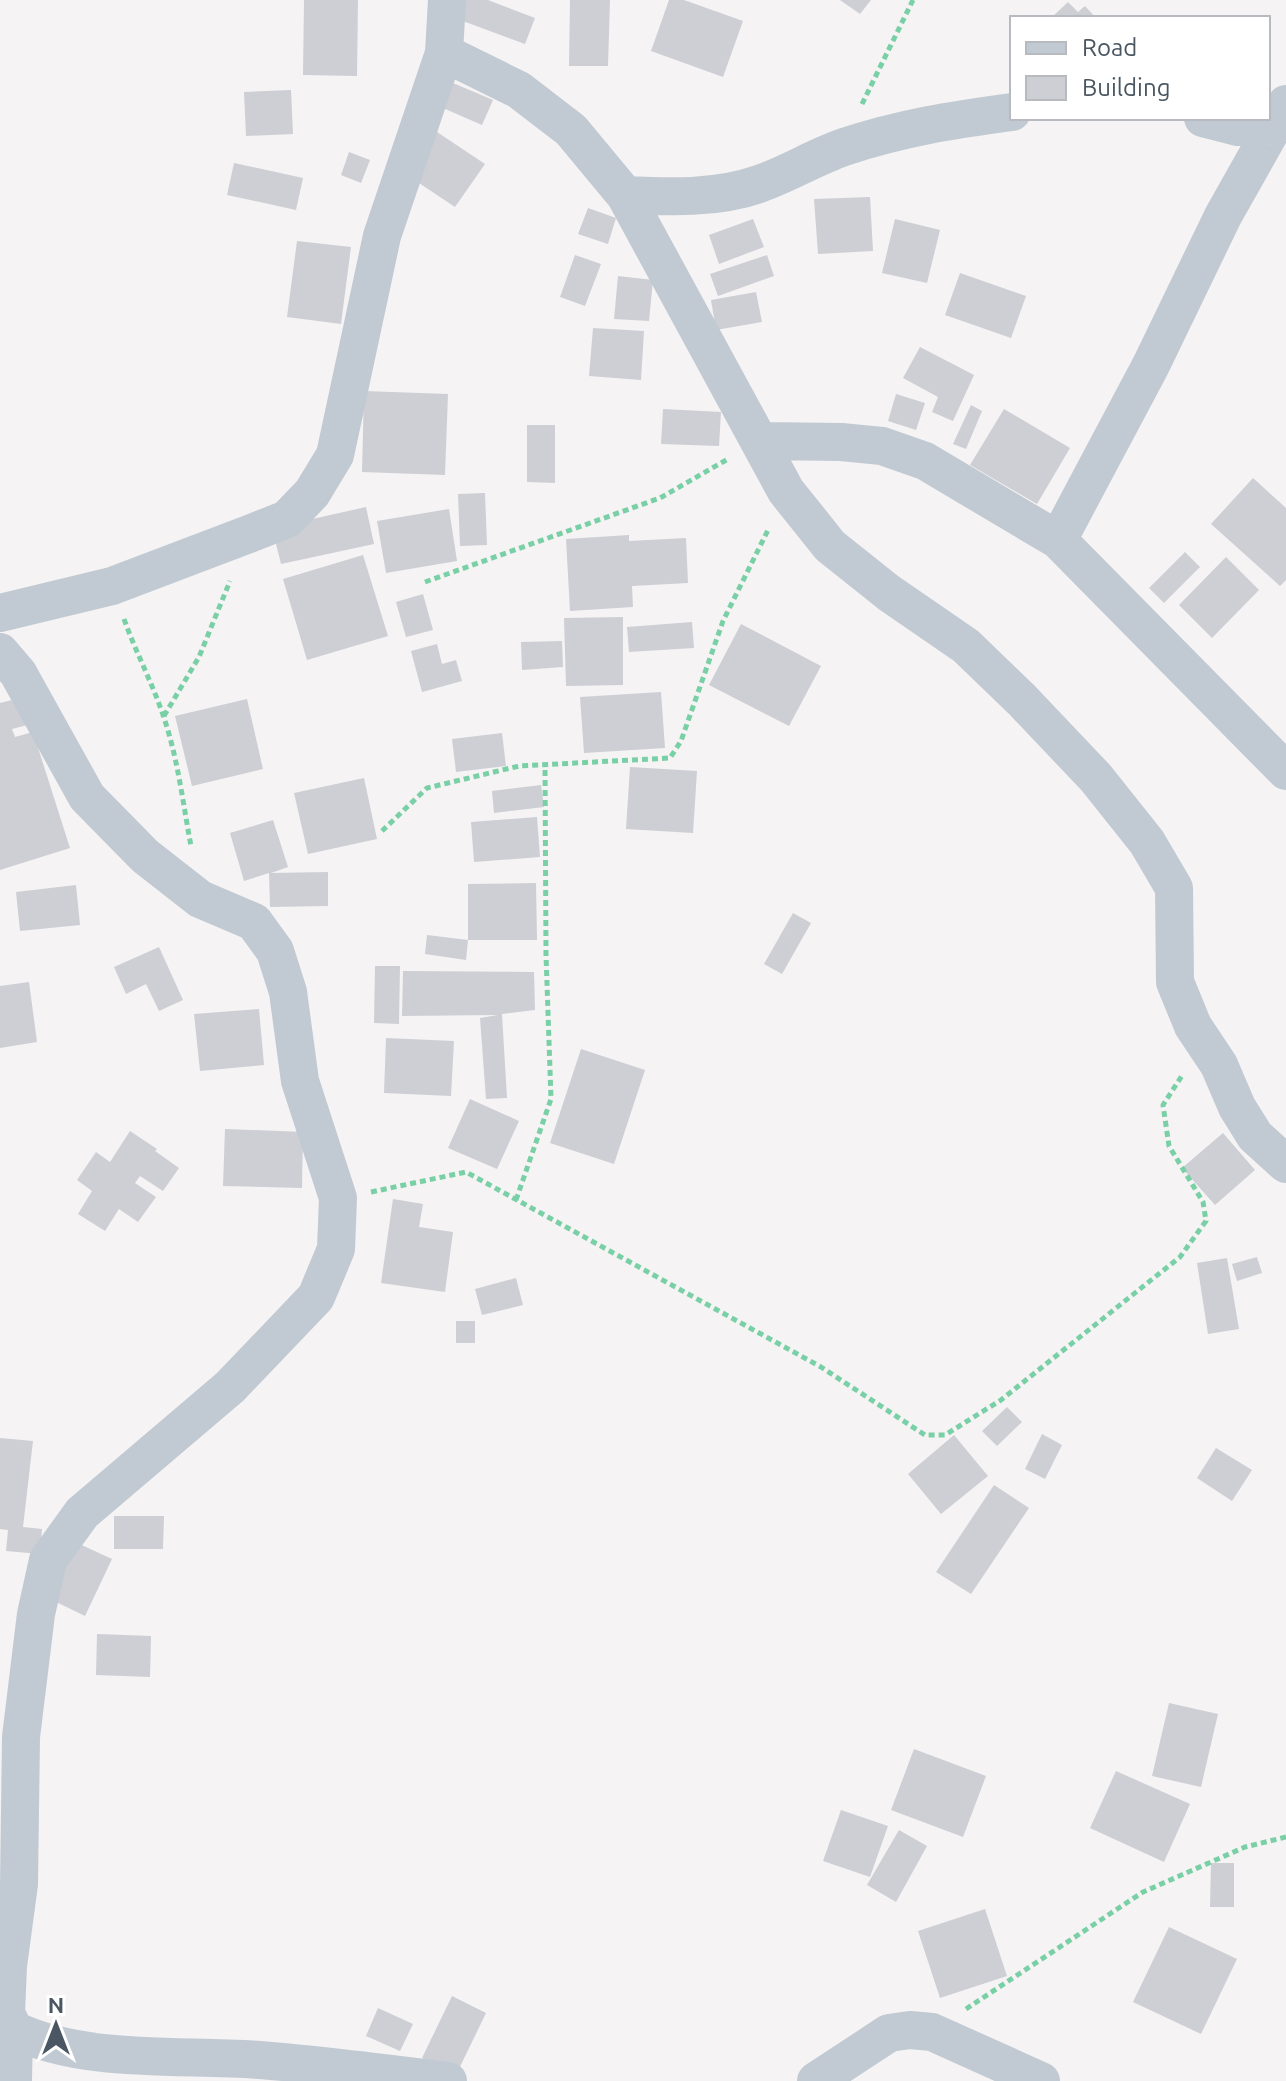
<svg xmlns="http://www.w3.org/2000/svg" width="1286" height="2081" viewBox="0 0 1286 2081" font-family="Ubuntu,sans-serif">
<rect width="100%" height="100%" fill="#f5f3f3"/>
<path fill="#cdcfd5" d="M304 0H358L357 76 303 75Z
M459 0H488L535 18 525 44 452 17Z
M570 0H610L608 66H569Z
M669 0H684L743 21 723 77 651 51Z
M840 0H871L860 14Z
M1068 2 1078 12 1085 6 1096 18H1051Z
M446 80 493 100 482 125 436 105Z
M291 90 293 134 246 136 244 92Z
M437 132 485 164 455 207 407 175Z
M349 152 370 160 361 183 341 175Z
M234 163 303 178 296 210 227 195Z
M870 197 873 251 818 254 814 199Z
M588 208 616 218 608 244 578 234Z
M753 219 764 247 719 264 709 235Z
M895 219 940 230 927 283 882 273Z
M297 241 351 247 341 324 287 317Z
M575 255 601 264 585 306 560 297Z
M767 255 774 276 718 296 710 274Z
M960 273 1026 296 1011 338 945 315Z
M618 276 653 280 649 321 614 319Z
M756 292 762 322 716 330 711 300Z
M593 328 644 331 641 380 589 376Z
M920 347 974 375 953 421 932 412 938 397 903 378Z
M364 391 448 394 445 475 362 472Z
M896 394 925 403 916 430 888 421Z
M971 405 982 411 966 449 953 444Z
M663 409 721 412 719 446 661 444Z
M1004 409 1070 448 1037 504 970 465Z
M527 425H555V483L527 482Z
M1253 478 1286 508V580L1280 586 1211 524Z
M485 493 487 545 460 546 458 494Z
M366 507 374 544 281 564 272 528Z
M449 509 457 561 386 573 377 521Z
M629 535V541L686 538 688 583 632 586 633 607 570 611 566 539Z
M1185 552 1200 567 1164 603 1149 588Z
M363 555 388 636 307 660 283 579Z
M1226 557 1259 590 1212 638 1179 605Z
M423 594 433 630 406 637 396 602Z
M623 617V685L566 686 564 618Z
M692 622 694 648 629 652 627 627Z
M741 624 821 666 789 726 709 685Z
M562 641 563 667 522 670 521 642Z
M437 644 442 664 456 660 462 681 422 692 411 651Z
M661 692 665 748 584 753 580 697Z
M28 696 35 723 12 729 15 737 33 732 70 848 0 870V703Z
M247 699 263 769 192 786 175 716Z
M502 733 506 766 456 772 452 739Z
M630 767 697 771 693 833 626 829Z
M364 778 377 839 308 854 294 793Z
M541 785 544 807 494 813 492 791Z
M537 817 540 857 474 862 471 822Z
M273 820 288 867 271 873 328 872V906L270 907 269 873 244 881 230 833Z
M536 883 537 940H468L466 960 425 954 427 935 468 940V884Z
M76 885 80 925 20 931 16 892Z
M793 913 811 923 782 974 764 964Z
M159 947 183 1000 159 1011 146 984 126 994 114 967Z
M375 966H400L399 1024 374 1023Z
M403 971 534 972 535 1010 502 1014 507 1098 486 1099 480 1018 498 1015 402 1016Z
M29 982 37 1042 0 1048V986Z
M259 1009 264 1065 200 1071 194 1014Z
M386 1038 454 1041 451 1096 384 1093Z
M581 1049 645 1070 614 1164 550 1143Z
M470 1099 519 1121 497 1169 448 1148Z
M225 1129 303 1132 302 1188 223 1186Z
M130 1131 157 1149 155 1151 179 1168 163 1191 140 1176 135 1183 156 1197 138 1222 119 1209 105 1231 78 1214 92 1191 77 1180 96 1152 110 1162Z
M1223 1133 1255 1170 1215 1205 1182 1168Z
M393 1199 423 1204 419 1227 453 1232 445 1292 381 1283Z
M1257 1257 1262 1273 1237 1281 1232 1264Z
M1227 1258 1239 1329 1208 1334 1197 1263Z
M516 1278 523 1305 482 1315 475 1289Z
M456 1321H475V1343H456Z
M1007 1407 1022 1422 997 1446 982 1431Z
M1042 1434 1062 1445 1045 1479 1025 1469Z
M954 1435 988 1476 941 1514 908 1474Z
M0 1438 33 1441 23 1527 42 1529 40 1554 6 1551 8 1530 0 1529Z
M1216 1448 1252 1470 1232 1501 1197 1478Z
M994 1485 1029 1508 971 1594 936 1572Z
M114 1516H164L163 1549H114Z
M75 1542 112 1559 85 1616 48 1598Z
M97 1634 151 1636 150 1677 96 1675Z
M1169 1703 1218 1714 1201 1787 1152 1776Z
M914 1749 986 1776 963 1837 891 1810Z
M1116 1771 1190 1804 1164 1862 1090 1828Z
M841 1810 888 1826 870 1877 823 1861Z
M899 1830 927 1846 896 1902 867 1885Z
M1211 1863H1234V1907H1210Z
M985 1909 1007 1976 940 1998 918 1931Z
M1169 1927 1237 1959 1201 2034 1133 2002Z
M452 1996 486 2013 456 2075 422 2058Z
M378 2008 413 2024 400 2051 366 2036Z"/>
<g fill="none" stroke-linecap="round" stroke-linejoin="round">
<path stroke="#7ad0a6" stroke-width="5" stroke-dasharray="6 4" stroke-linecap="butt" d="M862 104 913 0
M425 582 660 498 728 459
M124 619C136 653 153 684 164 718 178 759 183 804 191 846
M164 716 199 657 230 581
M382 831 427 788 519 766 670 758 681 741 723 621 769 528
M371 1192 466 1172 821 1367 925 1435H945L1001 1400 1180 1257 1206 1221 1203 1202 1169 1146 1163 1105 1183 1074
M516 1200 551 1099 546 955 545 765
M966 2009 1143 1892 1245 1847 1286 1837"/>
<path stroke="#c1cad2" stroke-width="38" d="M444 53 519 90 571 130 625 195 786 491 830 546 889 593 966 646 1022 700 1096 778 1147 842 1174 888 1175 982 1193 1026 1219 1065 1237 1107 1255 1136 1286 1164
M1203 118 1238 127 1275 125
M625 195C668 197 717 199 759 184 788 174 815 157 844 147 901 128 952 120 1012 112
M760 441 841 442 882 446 925 461 1058 540 1286 771
M1058 540 1151 365 1223 216 1286 104
M0 613 112 586 249 534 287 519 312 493 335 455 382 236 444 53 447 0
M0 652 18 673 87 797 145 856 200 899 254 922 275 951 288 992 300 1081 338 1198 336 1249 316 1297 230 1387 82 1513 48 1560 36 1614 21 1737 19 1884 8 1966 6 2013 14 2030C85 2064 181 2054 260 2060 322 2065 385 2073 448 2081
M13 2081 14 2030
M816 2081 889 2033 910 2030 932 2032 1041 2081"/>
</g>
<rect x="1010" y="16" width="260" height="104" fill="#ffffff" stroke="#b7bbc0" stroke-width="2"/>
<rect x="1026" y="42" width="40" height="12" fill="#c1cad2" stroke="#b7bbc0" stroke-width="2"/>
<text x="1082" y="56" font-size="24" fill="#4a5661">Road</text>
<rect x="1026" y="76" width="40" height="24" fill="#cdcfd5" stroke="#b7bbc0" stroke-width="2"/>
<text x="1082" y="96" font-size="24" fill="#4a5661">Building</text>
<g transform="translate(56 2025)" stroke="#ffffff" stroke-width="6" paint-order="stroke">
<path d="M0-6L14 30L0 20L-14 30Z" fill="#4a5661"/>
<text y="-12" font-size="22" font-weight="bold" text-anchor="middle" fill="#4a5661">N</text>
</g>
</svg>
